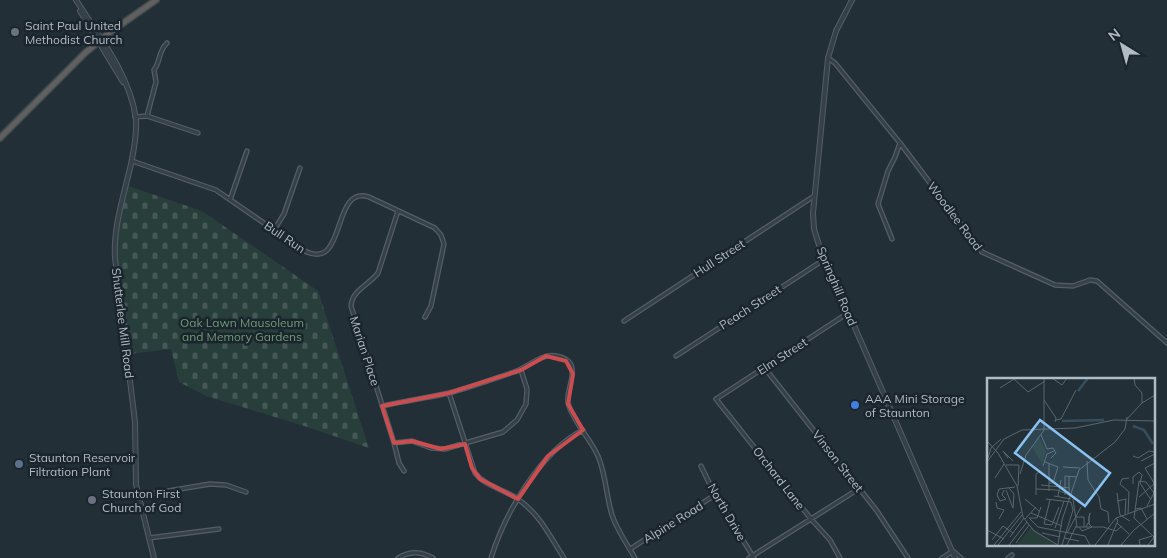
<svg xmlns="http://www.w3.org/2000/svg" width="1167" height="558" viewBox="0 0 1167 558" font-family="Mulish,sans-serif">
<defs>
<pattern id="cemetery-stones" width="16" height="16" patternUnits="userSpaceOnUse" patternTransform="scale(1.25)"><rect width="16" height="16" fill="#283e3a"/><path d="M2 7V4a2 2 0 0 1 4 0v3zM10 15v-3a2 2 0 0 1 4 0v3z" fill="#455855"/></pattern>
</defs>
<rect width="100%" height="100%" fill="#222f37"/>
<path fill="url(#cemetery-stones)" d="M128 186 202 211 318 291 369 448 301 425 206 396 179 382 171 349 129 354C124 320 116 285 116 251 116 229 124 207 128 186Z"/>
<g fill="none" stroke-linecap="round" stroke-linejoin="round">
<g stroke="#535e66" stroke-width="5.5">
<path id="minor" d="M828 58 835 63 900 143 982 252 1055 285 1073 286 1090 280 1097 281 1167 343
M147 116 156 82 154 70C161 61 158 51 167 43
M135 117 147 116 198 133
M132 161 216 190 303 250C348 275 330 184 369 197L435 228 441 235 444 244 431 306 425 317
M230 200 247 151
M398 211 378 273C369 285 352 290 351 306L394 443 399 463 404 471
M274 230 284 214 300 168
M892 239 878 204 888 171 895 157 900 143
M624 321 814 196
M676 356 825 259
M764 367 877 511 908 558
M449 393 475 473C485 486 505 490 518 499 541 516 549 535 564 558
M382 406C404 401 427 398 449 393 471 387 493 379 514 372 527 368 541 353 556 356 586 361 565 388 568 403 573 422 590 438 598 456 606 475 606 495 612 515 617 530 627 544 635 558
M394 443 412 441 431 448 445 449 503 432 517 420 526 404 527 389 521 370
M701 466 715 495 754 558
M138 496 210 484 226 485 246 492
M149 538 219 529
M630 549 715 495
M398 558C409 551 421 551 433 558
M491 558C505 513 540 452 583 430
M749 558 860 488
M840 558 830 540 811 519 716 399 848 313
M942 558 953 551 961 558
M1008 558 1012 555"/>
</g>
<g stroke="#535e66" stroke-width="6">
<path id="tertiary" d="M76 0C99 36 130 75 136 119 137 134 134 150 131 164 124 195 113 227 115 258L135 422 136 485 154 558
M852 0 836 31 828 58 813 213 814 229 819 245 955 558
M80 11 123 82"/>
</g>
<g stroke="#404b53" stroke-width="8">
<path id="trunk" d="M0 138 85 53 109 33 156 0"/>
</g>
<use href="#minor" stroke="#364048" stroke-width="3"/>
<use href="#tertiary" stroke="#364048" stroke-width="4"/>
<use href="#trunk" stroke="#61605e" stroke-width="5"/>
</g>
<path fill="none" stroke="#cc4d4f" stroke-width="4" stroke-linejoin="round" d="M546 356 566 361 573 374 568 404 583 430 548 456 518 499 480 479 472 468 465 444 441 449 412 441 394 443 382 406 449 393 521 370Z"/>
<g fill="#6b7280" stroke="#1b252d" stroke-width="2">
<circle cx="15" cy="32" r="5"/>
<circle cx="92" cy="500" r="5"/>
</g>
<circle fill="#3f7fe0" stroke="#1b252d" stroke-width="2" cx="855" cy="405" r="5"/>
<circle fill="#5c6f8a" stroke="#1b252d" stroke-width="2" cx="19" cy="464" r="5"/>
<g text-anchor="middle" dominant-baseline="central" stroke-width="5" stroke-linejoin="round" paint-order="stroke">
<g font-size="12" fill="#b0bbc4" stroke="#1b252d" text-anchor="start">
<text x="25" y="25">Saint Paul United<tspan x="25" dy="14">Methodist Church</tspan></text>
<text x="865" y="398">AAA Mini Storage<tspan x="865" dy="14">of Staunton</tspan></text>
<text x="29" y="457">Staunton Reservoir<tspan x="29" dy="14">Filtration Plant</tspan></text>
<text x="102" y="493">Staunton First<tspan x="102" dy="14">Church of God</tspan></text>
</g>
<g font-size="12" fill="#b0bbc4" stroke="#1b252d">
<text transform="translate(955 216) rotate(53)">Woodlee Road</text>
<text transform="translate(285 237) rotate(34)">Bull Run</text>
<text transform="translate(719 258) rotate(-33)">Hull Street</text>
<text transform="translate(837 286) rotate(67)">Springhill Road</text>
<text transform="translate(750 307) rotate(-33)">Peach Street</text>
<text transform="translate(123 323) rotate(83)">Shutterlee Mill Road</text>
<text transform="translate(365 351) rotate(72)">Marian Place</text>
<text transform="translate(782 356) rotate(-33)">Elm Street</text>
<text transform="translate(838 461) rotate(52)">Vinson Street</text>
<text transform="translate(779 478) rotate(52)">Orchard Lane</text>
<text transform="translate(727 512) rotate(60)">North Drive</text>
<text transform="translate(673 522) rotate(-32)">Alpine Road</text>
</g>
<g font-size="12" fill="#709973" stroke="#1b252d">
<text x="242" y="322">Oak Lawn Mausoleum<tspan x="242" dy="14">and Memory Gardens</tspan></text>
</g>
</g>
<g transform="translate(987 378)">
<rect width="168" height="168" fill="#222f37"/>
<path d="M44 149 70 167H30Z" fill="#283e3a"/>
<path d="M52 59 59 74 55 85 45 69Z" fill="#283e3a"/>
<path fill="none" stroke="#374e5d" stroke-width="2.5" d="M91 13 101 0M75 43 117 42M146 48 157 52 166 66"/>
<path fill="none" stroke="#5b676f" stroke-width="1" d="M65 0 75 7 80 0M13 10 27 1 41 14 58 3M57 22 69 40 68 44M155 25 168 17M140 41 155 25V15L148 7 147 0M69 42 74 41 89 12M54 57 60 71 66 70 69 75 64 80M0 63 11 75M11 75 30 108 36 139 47 153 71 167M146 78 151 80 162 73 168 74M1 80 4 70 14 61M21 80 16 73 26 83M100 83 101 102 112 119 114 131 121 134 122 145M154 83 168 76M0 84 17 61 35 52 88 50 127 42 168 43M58 84 71 89 66 105H62M19 87H32L31 108M56 88 60 76 67 73M76 89 93 90M33 96 39 77 57 52V0M8 100 17 86M167 105 158 90 168 85M146 106V99L152 94 155 97 153 105 164 122M54 107 83 110M22 110 27 116 26 130M49 111 70 112 85 118M17 112 15 117 19 121 13 123 10 117 12 111 28 109M19 112 26 130M62 113V86M142 114 133 106 135 101 142 100M130 115 133 137 143 143M49 117V96L53 93 57 98M78 117V98L90 99M67 118 84 121M71 118 74 102M82 118V98M152 119 168 105M38 121 52 133M59 121 84 124M86 121 90 149M63 122 57 146 65 147 72 129M130 123 139 121 138 136M9 124 10 130 17 132 12 141M160 128 167 115 159 104 152 103 147 140 167 159 161 167M148 131 154 130 160 141M44 135 75 148M103 135 102 139V146V139ZM141 135 142 114M89 139H97V149M42 140 51 149 98 158 103 167M42 140H50L54 129M38 141 49 129M130 145 142 156M89 149H116L129 153 135 148M92 149 95 153 105 149 101 145 99 149M68 150 77 123M0 152 17 161M55 155 73 159M80 155 94 129M23 159 37 140M77 160 92 163M5 162 16 148 26 155M29 165 42 147M71 166 75 142 92 92 128 64 138 51 140 39M7 167 34 134M11 167 35 137M22 167 40 144M75 167 86 132 84 124M80 167 89 148M108 167 129 140 168 126M121 167 131 142 128 140M134 167 147 152 168 135M153 167 152 162 165 158"/>
<path fill="#89c2f1" fill-opacity="0.15" stroke="#89c2f1" stroke-width="2.5" d="M53 42 123 95 98 128 28 75Z"/>
<rect width="168" height="168" fill="none" stroke="#b0bbc4" stroke-width="2.5"/>
</g>
<g transform="translate(1122 45) rotate(323)" stroke="#1b252d" stroke-width="4" paint-order="stroke">
<path d="M0-4L9 19L0 12L-9 19Z" fill="#b0bbc4"/>
<text y="-8" font-size="14" font-weight="bold" text-anchor="middle" fill="#b0bbc4">N</text>
</g>
</svg>
